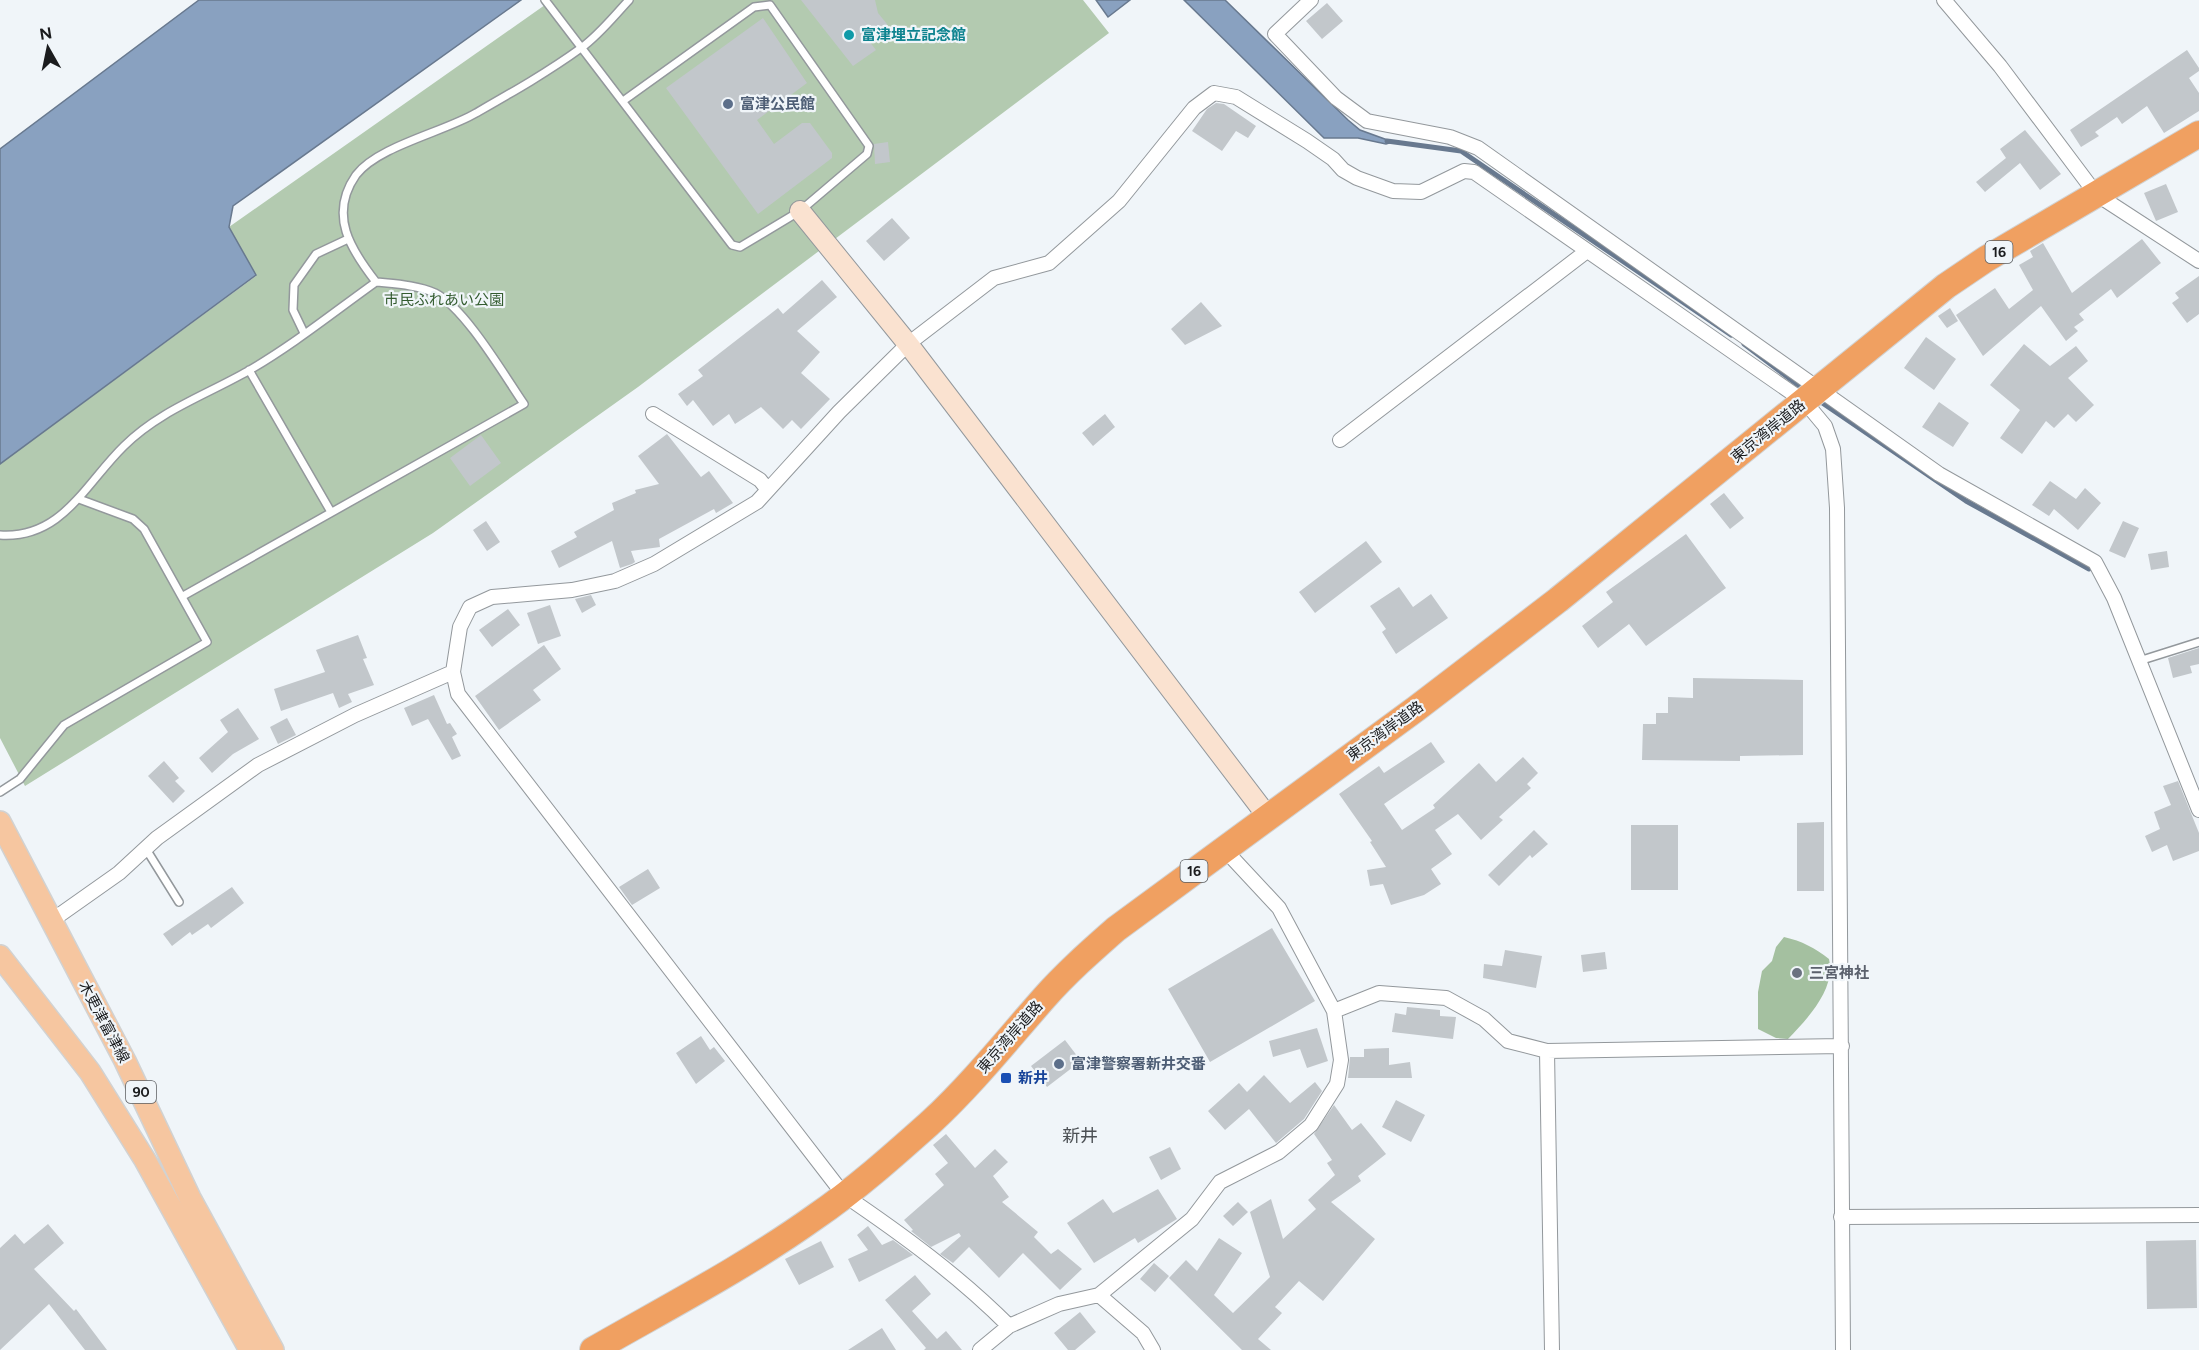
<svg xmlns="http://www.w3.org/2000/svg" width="2199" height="1350" viewBox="0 0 2199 1350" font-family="Figtree,'Noto Sans JP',sans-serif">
<rect width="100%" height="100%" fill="#f0f5f9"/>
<path fill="#b3cab0" d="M552 0H1083L1109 33 638 387 433 533 25 786 0 738V464L256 276 229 227Z"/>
<path fill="#a4c0a0" d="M1784 937C1802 941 1815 948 1829 959 1836 989 1808 1018 1788 1039L1776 1038 1758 1029V992L1762 971 1772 961 1776 947Z"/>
<path fill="#89a1c0" stroke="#68798f" stroke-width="1.5" d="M199 0H521L233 206 229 227 256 275 0 464V149Z
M1096 0H1130L1108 17Z
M1184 0H1225L1348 120 1360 130 1393 142 1386 144 1358 138H1324Z"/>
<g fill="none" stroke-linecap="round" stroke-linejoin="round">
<path stroke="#68798f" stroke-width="5" d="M1387 141 1461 151 1731 335
M1744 344 1806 391
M1818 400 1966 501 2089 569"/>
</g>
<path fill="#c2c7cb" d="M801 0H875L878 13 887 24 886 28 869 41 876 50 853 66Z
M1327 3 1343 21 1322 39 1306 21Z
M763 18 807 83 757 120 774 144 802 123H810L832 153V158L758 214 666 88Z
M2187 50 2199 68V71L2189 78 2199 93V111L2164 133 2147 106 2122 124 2117 117 2095 132 2099 136 2081 147 2070 130Z
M1216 103 1224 104 1256 126 1248 138 1236 131 1222 151 1192 131 1207 109Z
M2025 130 2061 174 2040 190 2020 163 1985 192 1976 182 2006 158 2000 149Z
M888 142 890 162 875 164 874 144Z
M2166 184 2178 212 2156 221 2144 193Z
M892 218 910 238 884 261 866 241Z
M2142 239 2161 263 2117 298 2111 289 2079 314 2084 320 2074 327 2078 331 2066 341 2041 306 1983 356 1956 315 1995 288 2009 309 2033 290 2019 265 2033 257 2030 251 2043 243 2072 293Z
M2199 276V314L2187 323 2172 303 2179 298 2175 293Z
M822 280 837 297 797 331 820 352 801 373 830 399 801 429 792 420 783 429 761 407 735 424 729 414 713 426 693 400 687 406 678 394 703 376 698 370 778 308 783 314Z
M1201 302 1222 326 1185 345 1171 329Z
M1950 308 1958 321 1947 328 1938 316Z
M1926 337 1956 359 1934 390 1904 368Z
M2024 344 2050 366 2076 346 2088 361 2068 378 2094 405 2076 422 2068 414 2054 428 2046 421 2022 454 2000 438 2020 410 1990 385Z
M1939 402 1969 423 1953 447 1922 427Z
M1105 414 1115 427 1093 446 1082 433Z
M667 434 701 477 709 471 733 503 716 513 714 509 659 539 660 547 631 551 635 562 632 564 620 568 612 541 559 568 551 551 577 537 574 532 614 510 612 503 636 493 635 490 659 484 638 456Z
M481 435 501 463 470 486 450 458Z
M2050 481 2076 499 2085 488 2101 503 2078 530 2054 509 2049 516 2032 505Z
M1724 493 1744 518 1730 529 1710 504Z
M486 521 500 542 487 551 473 530Z
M2123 521 2139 528 2125 558 2109 551Z
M1686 534 1726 588 1646 646 1629 624 1598 648 1582 626 1613 602 1606 592Z
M1366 541 1382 562 1315 613 1299 592Z
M2167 551 2169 567 2151 570 2148 554Z
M1399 587 1413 607 1431 594 1448 618 1396 654 1382 632 1386 629 1370 606Z
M591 595 596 605 582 613 575 599Z
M550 605 561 636 538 644 527 613Z
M508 609 520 625 492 647 479 630Z
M358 635 367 658 363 659 374 685 348 694 352 702 339 708 333 693 281 711 274 689 325 672 316 650Z
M544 645 561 669 533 690 541 700 499 730 475 696Z
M2199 648V664L2190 666 2192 673 2173 678 2168 658Z
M1693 678 1803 680V755L1740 756V761L1642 760 1643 724H1656V713H1668V697L1693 698Z
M434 695 447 724 450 723 457 734 452 737 461 756 452 760 428 719 412 726 404 708Z
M238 708 259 739 233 754 212 773 199 758 228 732 220 720Z
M287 718 296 735 278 744 270 727Z
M1431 742 1445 762 1384 804 1402 830 1435 808 1433 805 1479 763 1496 782 1523 757 1538 773 1527 784 1531 788 1499 817 1503 820 1481 840 1458 814 1435 830 1452 854 1431 869 1441 884 1424 895 1391 905 1383 884 1370 886 1367 870 1386 867 1370 842 1372 841 1339 794 1379 766 1384 773Z
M164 761 179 778 175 781 185 791 173 803 148 776Z
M2178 781 2199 833V851L2173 861 2167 845 2152 852 2145 836 2160 829 2154 812 2171 805 2163 786Z
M1824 822V891H1797V823Z
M1631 825H1678V890H1631Z
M1534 830 1548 844 1532 858 1530 855 1499 886 1488 875Z
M648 869 660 888 632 905 619 887Z
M232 887 244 903 211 928 208 924 192 935 190 932 172 946 163 934Z
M1272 928 1315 1001 1210 1062 1168 989Z
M1505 950 1542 956 1536 988 1483 978 1484 964 1502 966Z
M1605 952 1607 969 1583 972 1581 955Z
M1407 1007 1440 1010V1016L1456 1017 1453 1039 1392 1032 1395 1013 1406 1015Z
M1317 1028 1328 1061 1307 1068 1300 1049 1273 1057 1269 1041Z
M701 1036 710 1050 714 1047 725 1061 696 1084 676 1053Z
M1065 1040 1081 1061 1047 1087 1031 1066Z
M1389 1048V1065L1410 1062 1412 1078H1348L1350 1057H1364V1049Z
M1264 1075 1290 1103 1315 1082 1322 1091 1304 1119 1276 1143 1249 1109 1225 1130 1208 1111 1239 1083 1247 1092Z
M1396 1100 1425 1115 1411 1142 1382 1127Z
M1334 1105 1352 1130 1361 1123 1386 1154 1358 1176 1361 1181 1331 1202 1375 1239 1323 1301 1299 1281 1275 1307 1282 1313 1258 1339 1271 1350H1242L1169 1278 1186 1260 1197 1271 1219 1238 1242 1253 1214 1295 1233 1313 1270 1277 1250 1212 1271 1199 1283 1239 1316 1209 1308 1200 1335 1175 1327 1163 1332 1160 1314 1134Z
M946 1134 975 1168 995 1149 1008 1162 993 1176 1009 1197 1002 1202 1038 1232 1034 1237 1051 1254 1058 1249 1082 1269 1060 1290 1023 1253 999 1278 969 1247 953 1263 940 1254 961 1236 959 1233 931 1247 911 1231 913 1230 904 1220 944 1185 935 1174 948 1163 933 1145Z
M1170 1147 1181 1169 1161 1180 1149 1157Z
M1158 1189 1177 1219 1138 1243 1135 1238 1094 1263 1067 1223 1103 1199 1113 1213Z
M1238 1202 1248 1212 1233 1226 1223 1216Z
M48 1224 64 1243 34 1269 74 1311 76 1309 107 1350H85L49 1304 0 1350V1248L15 1234 24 1244Z
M868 1226 882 1245 893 1240 913 1255 859 1282 848 1259 868 1250 857 1235Z
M2196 1240 2197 1308 2147 1309 2146 1241Z
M821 1241 834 1267 799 1285 785 1259Z
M1154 1263 1169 1276 1155 1292 1140 1279Z
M915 1275 931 1294 912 1311 937 1339 946 1331 962 1350H924L926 1348 885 1300Z
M1080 1312 1096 1332 1075 1350H1068L1054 1333Z
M882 1328 896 1350H848Z"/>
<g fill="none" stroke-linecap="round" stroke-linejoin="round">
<g stroke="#93989c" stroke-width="10">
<path id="lane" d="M545 0 732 245 740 247 800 211 867 154 869 146 770 5 754 7 623 101
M304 333 293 310 294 285 316 254 348 239
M249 370 331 512
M0 535C62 539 85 484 124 446 159 411 206 395 248 371 293 345 334 312 376 282
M183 596 524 404C504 375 465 308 435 293 417 285 395 284 376 282 351 250 328 215 356 175 378 146 444 132 476 113 511 93 548 72 581 48 599 35 614 16 629 0
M2139 661 2199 642
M0 792 20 779 64 725 207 642 144 529 133 519 79 499
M146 849 179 902"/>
</g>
<g stroke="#93989c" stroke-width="16">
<path id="street" d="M1311 0 1275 34 1336 98 1367 121 1450 137 1478 148 1939 474 2095 562 2114 598 2199 810
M1944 0 2000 66 2096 194 2199 261
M653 414 760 480 768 490
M1340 440 1587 251
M51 921 119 873 157 838 258 765 355 715 453 672
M1334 1011 1379 993 1446 998 1484 1019 1508 1041 1547 1051 1842 1046
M1547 1051 1552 1350
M1841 1217 2199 1215
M1099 1295 1143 1333 1153 1350
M1009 1326C959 1276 903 1235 844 1195L458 694 453 672 460 627 470 607 492 597 572 590 615 581 654 564 757 502 839 412 908 344 994 278 1049 263 1119 201 1194 108 1214 93 1236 97 1307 141 1333 159 1343 170 1357 178 1393 191 1421 192 1464 171 1474 172 1805 402 1825 426 1833 449 1837 508 1843 1350
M980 1350 1009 1326 1059 1304 1099 1295 1192 1219 1220 1182 1279 1152 1311 1125 1337 1084 1341 1060 1334 1011 1279 908 1224 849"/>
</g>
<g stroke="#93989c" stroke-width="22">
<path id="secondary" d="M800 211 908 344 1268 817"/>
</g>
<g stroke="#d1d2d2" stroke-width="24">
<path id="primary" d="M0 822 125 1061 190 1198 273 1350
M0 956 90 1072 145 1160 250 1350"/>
</g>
<g stroke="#d1d2d2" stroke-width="28">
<path id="highway" d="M593 1350C668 1307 745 1267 815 1217 856 1189 894 1155 931 1122 972 1084 1007 1040 1044 998 1066 973 1091 951 1116 929L1417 708 1558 600 1946 286 1986 259 2199 134"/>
</g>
<use href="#lane" stroke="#fff" stroke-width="7"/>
<use href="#street" stroke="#fff" stroke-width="14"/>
<use href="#secondary" stroke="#fae2d0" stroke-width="20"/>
<use href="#primary" stroke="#f6c6a0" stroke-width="21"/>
<use href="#highway" stroke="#f0a061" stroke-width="26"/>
</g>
<circle fill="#0f9aa8" stroke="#f0f5f9" stroke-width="2" cx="849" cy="35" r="6"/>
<g fill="#5c6f8a" stroke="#f0f5f9" stroke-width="2">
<circle cx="728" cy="104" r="6"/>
<circle cx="1059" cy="1064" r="6"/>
</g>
<circle fill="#6b7280" stroke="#f0f5f9" stroke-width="2" cx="1797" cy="973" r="6"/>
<rect fill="#1a4fb4" stroke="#f0f5f9" stroke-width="2" x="1000" y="1072" width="12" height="12" rx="3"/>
<g text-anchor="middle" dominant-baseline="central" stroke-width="4.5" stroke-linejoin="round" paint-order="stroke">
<g fill="#f0f5f9" stroke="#5b5d60" stroke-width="1.5">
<rect x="1985.5" y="241" width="27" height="22" rx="4.5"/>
<rect x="1180.5" y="860" width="27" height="22" rx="4.5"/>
<rect x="126" y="1081" width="30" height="22" rx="4.5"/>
</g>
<g font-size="14" font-weight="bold" fill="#1b1c1e">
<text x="1999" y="252">16</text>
<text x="1194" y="871">16</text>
<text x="141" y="1092">90</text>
</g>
<g font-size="15" font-weight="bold" fill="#0d838f" stroke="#f0f5f9" text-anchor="start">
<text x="861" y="35">富津埋立記念館</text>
</g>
<g font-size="15" font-weight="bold" fill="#4e5e75" stroke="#f0f5f9" text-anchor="start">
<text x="740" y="104">富津公民館</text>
<text x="1071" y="1064">富津警察署新井交番</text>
</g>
<g font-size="15" fill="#345c30" stroke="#f0f5f9">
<text x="444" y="300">市民ふれあい公園</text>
</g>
<g font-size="15" fill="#1b1c1e" stroke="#f0f5f9">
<text transform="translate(1768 431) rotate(-39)">東京湾岸道路</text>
<text transform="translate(1385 731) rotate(-36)">東京湾岸道路</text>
<text transform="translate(104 1022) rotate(62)">木更津富津線</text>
<text transform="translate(1010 1037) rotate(-49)">東京湾岸道路</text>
</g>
<g font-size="15" font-weight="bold" fill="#5b616d" stroke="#f0f5f9" text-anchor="start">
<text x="1809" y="973">三宮神社</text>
</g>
<g font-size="15" font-weight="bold" fill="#164399" stroke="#f0f5f9" text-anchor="start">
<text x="1018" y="1078">新井</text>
</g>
<g font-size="18" fill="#4c5054" stroke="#f0f5f9">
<text x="1080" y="1136">新井</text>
</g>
</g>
<g transform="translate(48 48) rotate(351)" stroke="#f0f5f9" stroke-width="4.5" paint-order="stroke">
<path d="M0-4.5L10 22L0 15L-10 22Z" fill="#1b1c1e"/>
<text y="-9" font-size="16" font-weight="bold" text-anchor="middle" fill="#1b1c1e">N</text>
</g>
</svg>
